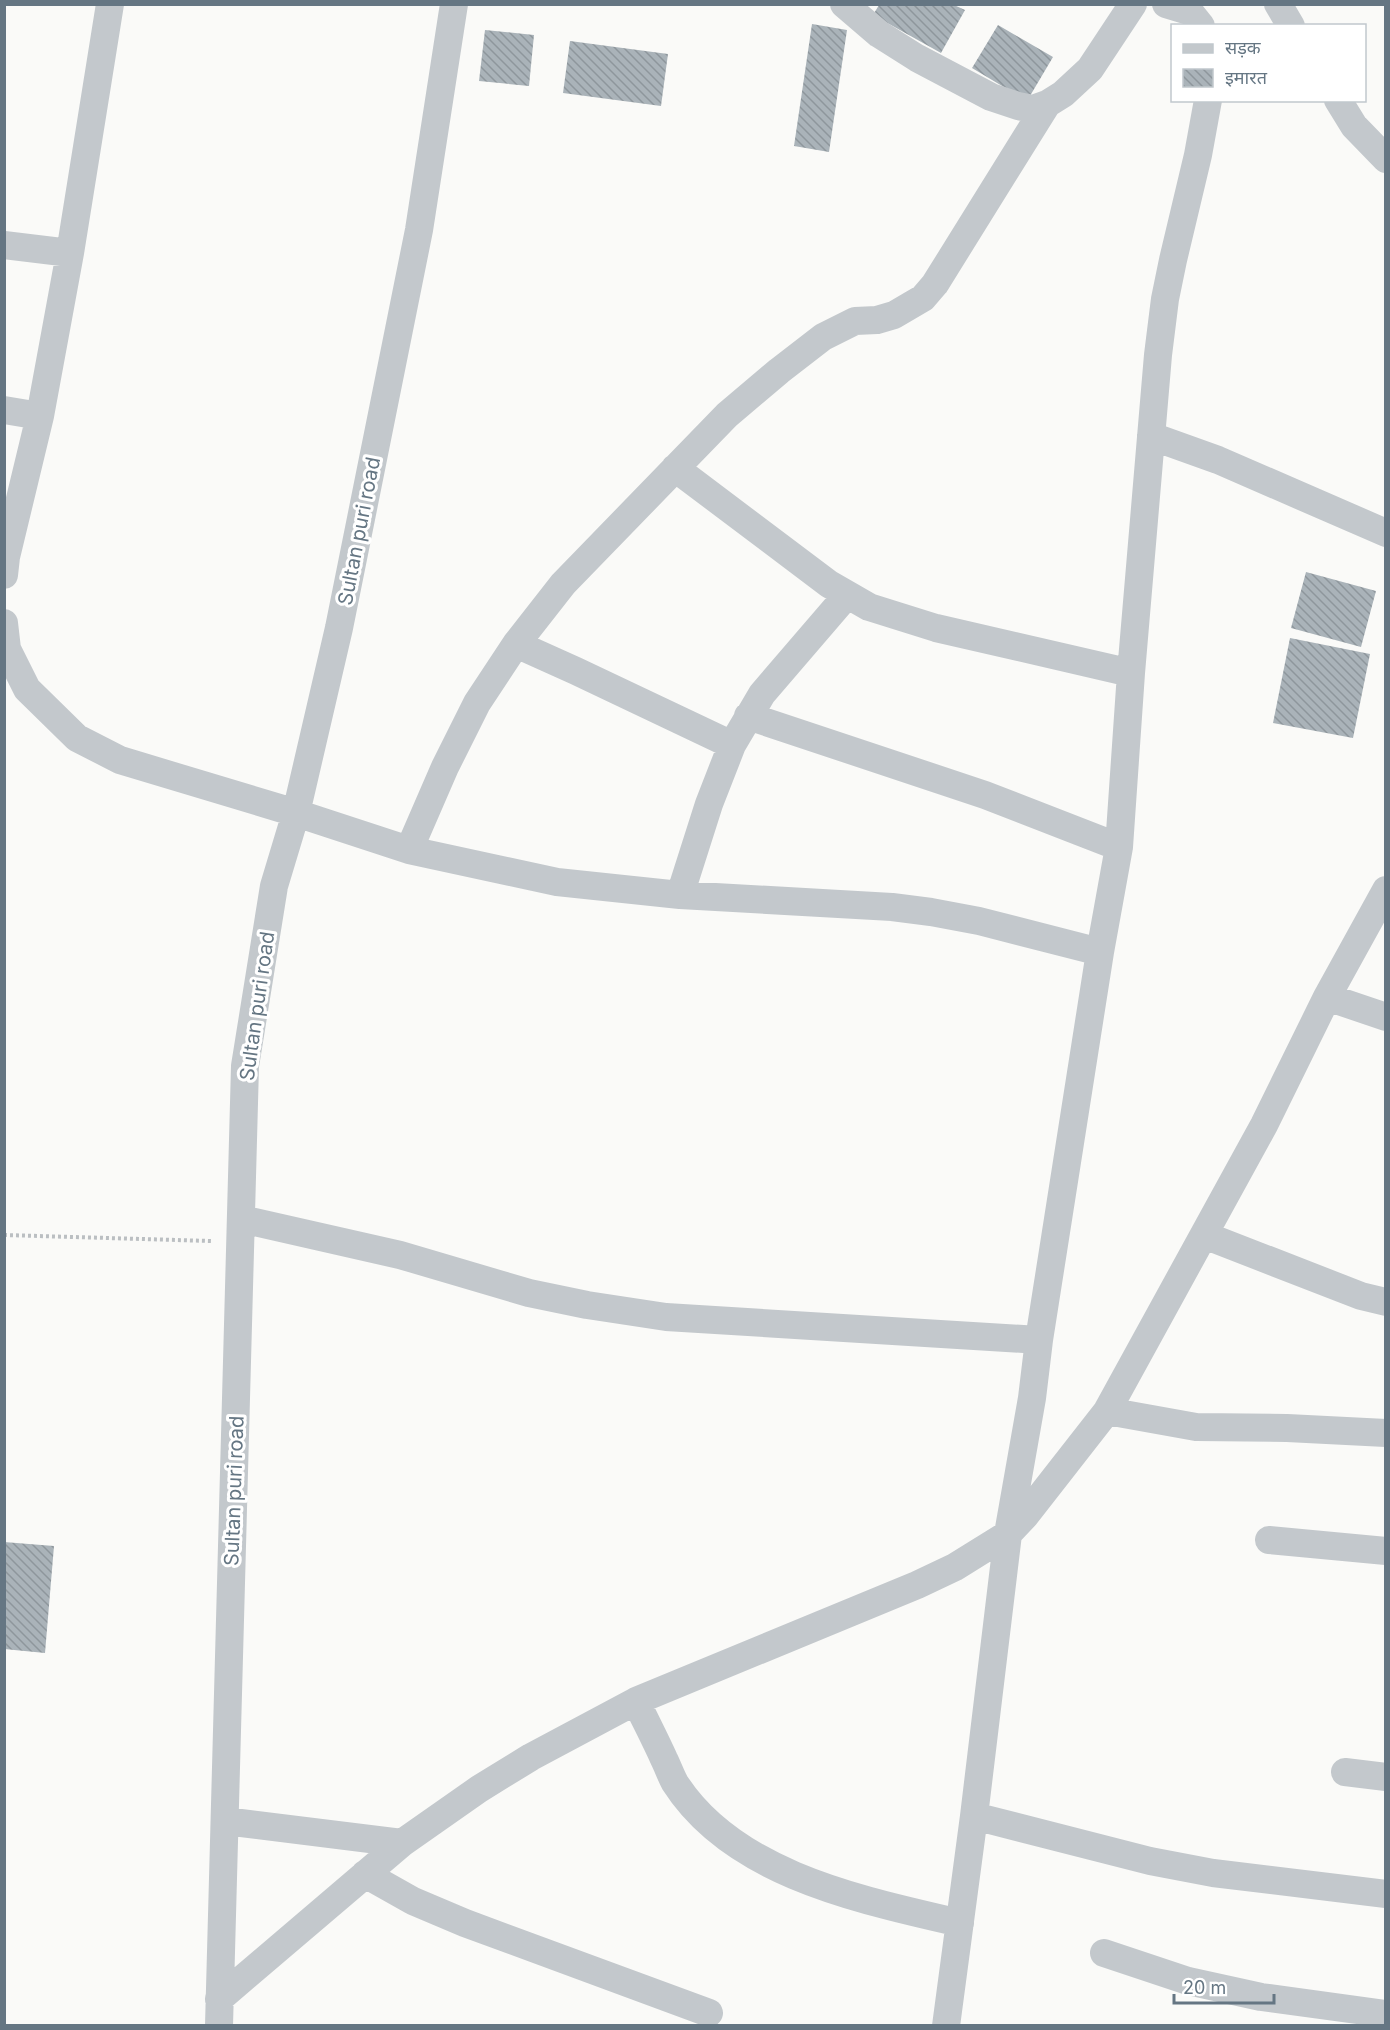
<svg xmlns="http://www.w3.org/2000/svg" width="1390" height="2030" viewBox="0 0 1390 2030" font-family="Inter,'Noto Sans Devanagari',sans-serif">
<defs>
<pattern id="building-back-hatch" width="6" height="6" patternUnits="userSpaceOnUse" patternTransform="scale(1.5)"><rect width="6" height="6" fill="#aab3b9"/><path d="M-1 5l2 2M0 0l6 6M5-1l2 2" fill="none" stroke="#8e969c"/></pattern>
</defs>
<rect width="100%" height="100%" fill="#fafaf8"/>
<path fill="url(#building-back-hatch)" d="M879 5H954L965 10 941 53 873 15Z
M812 24 847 30 829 152 794 146Z
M998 25 1053 57 1027 101 972 68Z
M485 30 534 35 529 86 479 81Z
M570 41 668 54 661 106 563 93Z
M1306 572 1376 591 1361 647 1291 628Z
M1290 638 1370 654 1353 738 1273 723Z
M4 1542 54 1546 45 1653 4 1649Z"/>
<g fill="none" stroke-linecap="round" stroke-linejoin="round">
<path stroke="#bbbfc2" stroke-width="4" stroke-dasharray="3 3" stroke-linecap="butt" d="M4 1235 211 1241"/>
<path stroke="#c3c8cc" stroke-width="28" d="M844 4 879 34 917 58 991 97 1018 106 1033 109 1047 104 1063 94 1090 69 1133 4
M1166 4 1189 11 1201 26
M1278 4 1291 26
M1338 100 1354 126 1386 159
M4 245 70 253
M4 410 40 416
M1151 436 1218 460 1386 533
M675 468 829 584 869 607 936 628 1131 673
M4 575 6 557 40 416 70 253 110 4
M4 623 7 649 27 689 77 738 120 760 296 813 409 850 557 882 680 895 892 907 931 912 979 921 1100 952
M516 644 576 671 732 745
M748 716 985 795 1119 847
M409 850 445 767 477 703 516 644 563 584 727 415 779 371 823 337 855 321 877 320 894 315 923 298 935 284 1047 104
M680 895 709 804 732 745 762 694 847 595
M1327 997 1386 1017
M241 1219 400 1255 529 1293 587 1305 666 1317 1039 1340
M1204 1235 1361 1296 1386 1302
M1107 1411 1196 1427 1287 1428 1386 1433
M1269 1540 1386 1551
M636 1701C645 1720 655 1739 664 1759 668 1767 671 1776 675 1783 734 1875 862 1900 960 1923
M1345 1772 1386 1777
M974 1816 1150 1861 1213 1873 1386 1894
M225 1821 402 1843
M365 1874 413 1901 465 1923 709 2013
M1104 1953 1188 1981 1261 1997 1386 2014
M219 1999 402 1843 479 1789 531 1757 636 1701 917 1585 955 1567 1008 1534 1025 1516 1107 1411 1264 1125 1327 997 1386 890
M219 2026 245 1066 274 886 296 813 339 628 419 230 454 4
M946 2026 974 1816 1008 1534 1032 1398 1039 1340 1100 952 1119 847 1131 673 1158 355 1165 299 1173 260 1198 155 1208 100"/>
</g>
<g text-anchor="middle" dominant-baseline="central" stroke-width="6" stroke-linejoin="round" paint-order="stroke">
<g font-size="20" fill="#657683" stroke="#fff">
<text transform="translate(359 531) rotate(-79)">Sultan puri road</text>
<text transform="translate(257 1006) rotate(-82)">Sultan puri road</text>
<text transform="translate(234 1491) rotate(-88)">Sultan puri road</text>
</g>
</g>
<rect width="1390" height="2030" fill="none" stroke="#657683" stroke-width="12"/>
<rect x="1171" y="24" width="195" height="78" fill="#ffffff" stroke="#c1c8cd" stroke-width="1.5"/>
<rect x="1183" y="44" width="30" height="9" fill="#c3c8cc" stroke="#c1c8cd" stroke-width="1.5"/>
<text x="1225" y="54" font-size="18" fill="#657683">सड़क</text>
<rect x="1183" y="69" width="30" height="18" fill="url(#building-back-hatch)" stroke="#c1c8cd" stroke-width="1.5"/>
<text x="1225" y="84" font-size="18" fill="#657683">इमारत</text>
<path d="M1174 1994v9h100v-9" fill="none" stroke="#657683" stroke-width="3"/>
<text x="1183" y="1994" font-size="18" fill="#657683" stroke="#ffffff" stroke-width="4.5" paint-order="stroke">20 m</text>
</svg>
